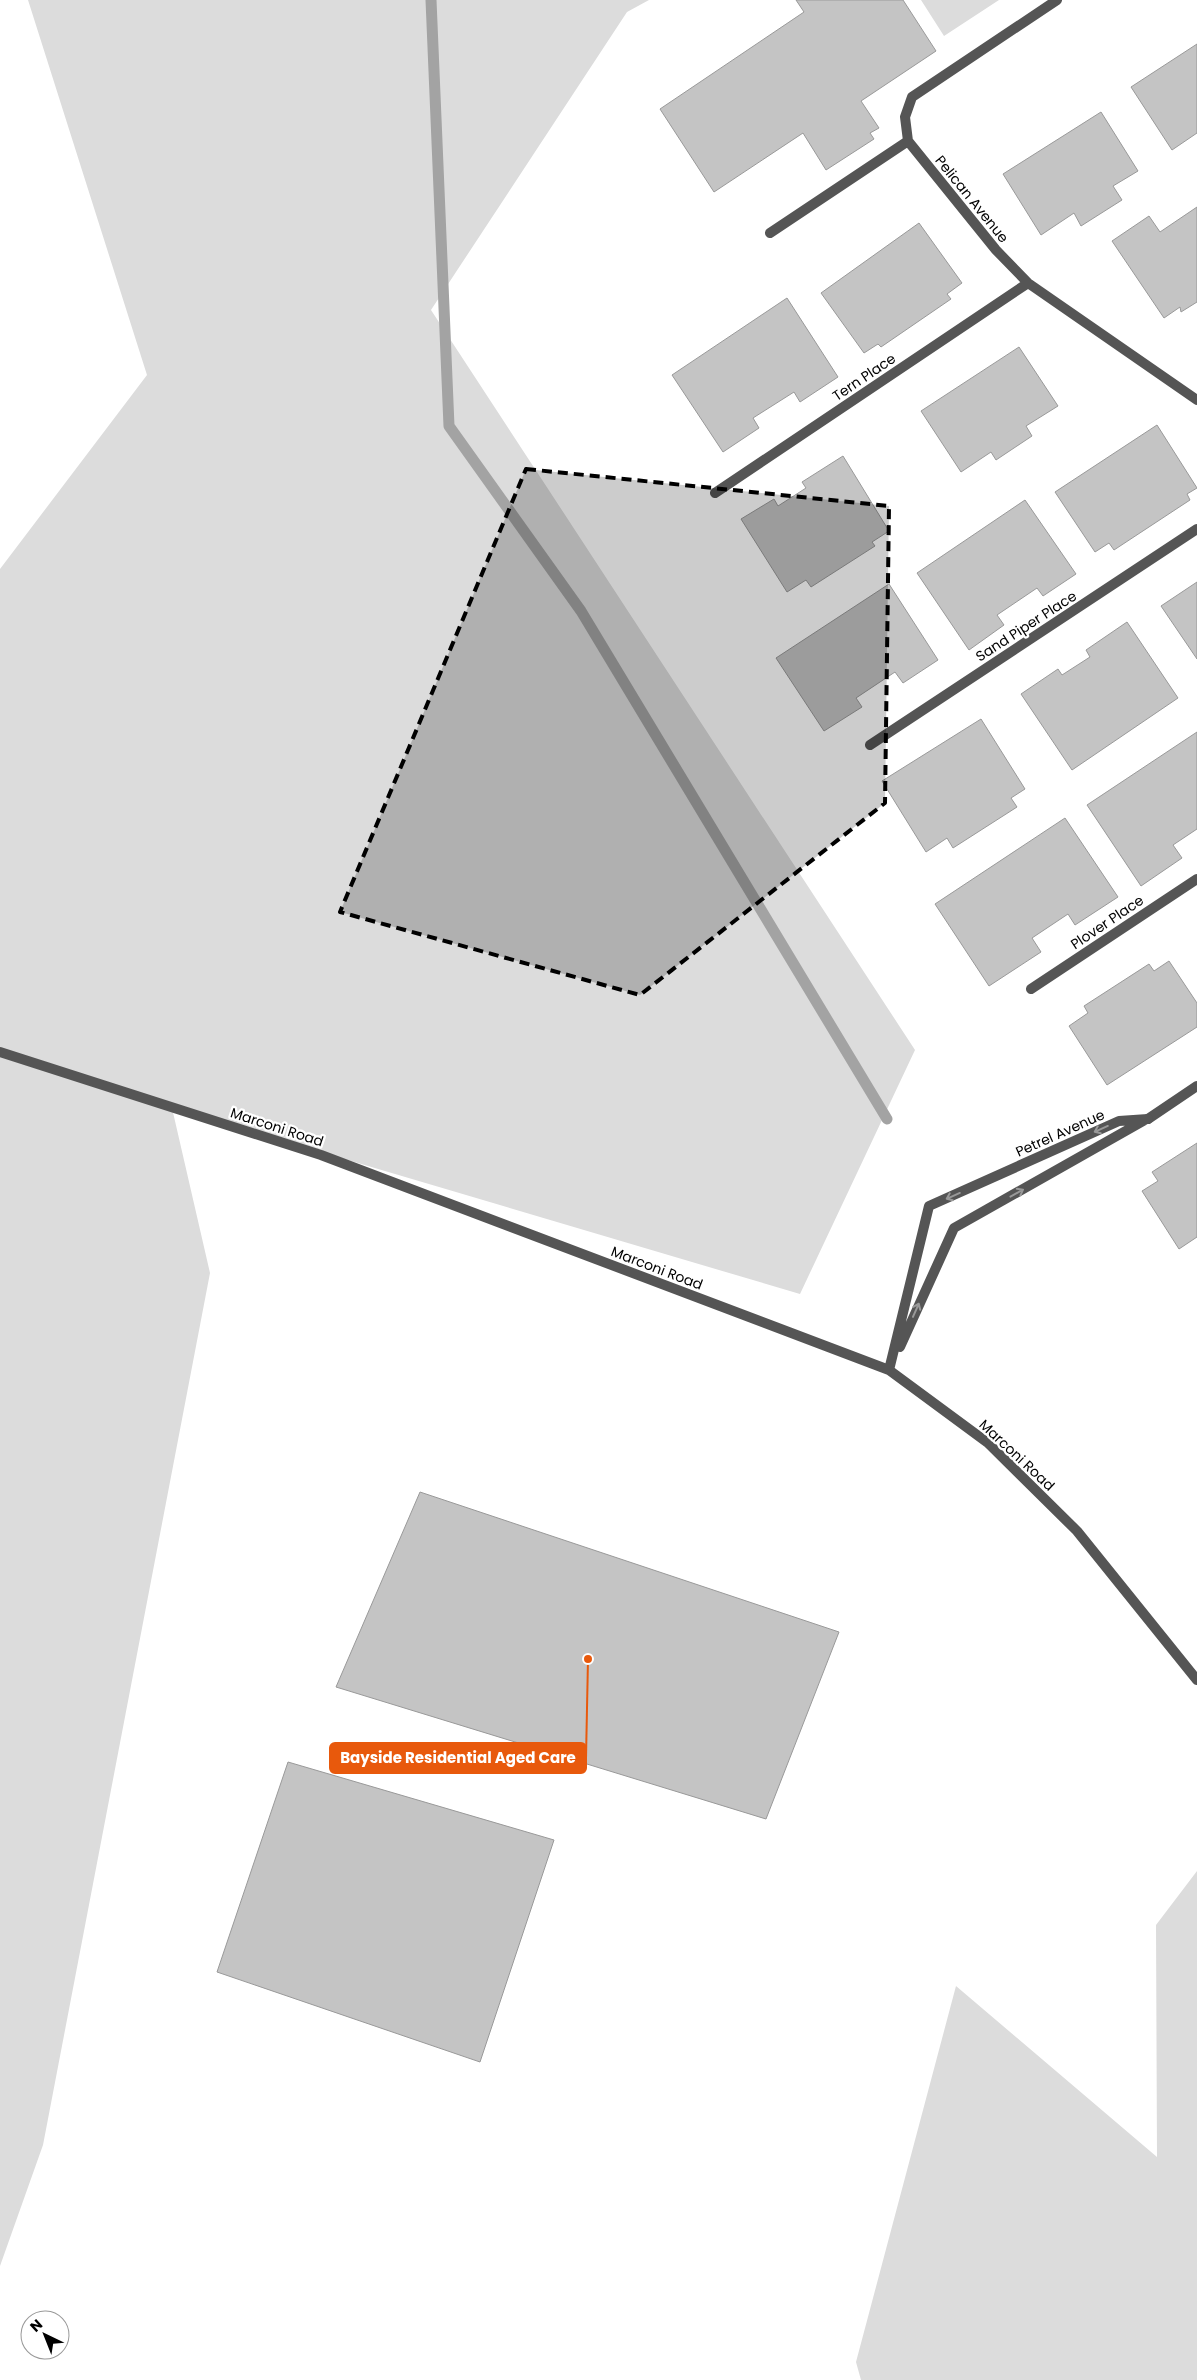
<svg xmlns="http://www.w3.org/2000/svg" width="1197" height="2380" viewBox="0 0 1197 2380" font-family="Poppins,sans-serif">
<rect width="100%" height="100%" fill="#fff"/>
<path fill="#dcdcdc" d="M28 0H649L627 12 431 310 915 1050 800 1294 172 1108 210 1273 43 2145 0 2266V569L147 375Z
M921 0H999L944 36Z
M1197 1871V2380H861L856 2362 956 1986 1157 2157 1156 1925Z"/>
<g fill="none" stroke-linecap="round" stroke-linejoin="round">
<path stroke="#a3a3a3" stroke-width="11" d="M431 0 449 426 581 611 887 1119"/>
</g>
<path fill="#c4c4c4" stroke="#999" d="M796 0H903L936 51 861 101 879 128 870 133 874 139 826 170 803 133 714 192 660 109 804 12Z
M1197 44V133L1172 150 1131 87Z
M1101 112 1138 171 1113 186 1122 200 1081 226 1074 213 1041 235 1003 174Z
M1197 207V302L1181 312 1180 307 1164 318 1112 241 1149 216 1160 232Z
M919 223 962 283 947 294 951 299 881 347 878 344 864 353 821 293Z
M787 298 838 377 800 402 794 392 753 418 759 428 723 452 672 375Z
M1019 347 1058 406 1026 426 1032 436 996 460 991 452 961 472 921 411Z
M1157 425 1197 488 1187 494 1190 500 1114 550 1109 543 1095 552 1055 492Z
M843 456 889 531 872 542 875 546 811 587 806 580 787 592 741 519 774 499 778 506 806 488 802 482Z
M1025 500 1076 574 1043 596 1037 588 997 615 1004 625 969 650 917 573Z
M1197 582V659L1161 606Z
M889 584 938 660 903 683 895 672 856 698 862 707 824 731 776 658Z
M1127 622 1178 698 1072 770 1021 694 1058 669 1062 675 1090 657 1086 650Z
M981 719 1025 789 1011 798 1017 807 953 848 947 838 926 852 882 781Z
M1197 732V829L1173 845 1182 858 1141 886 1087 805Z
M1065 818 1118 897 1075 925 1068 914 1032 938 1041 952 989 986 935 904Z
M1169 961 1197 1003V1027L1107 1085 1069 1026 1088 1013 1084 1006 1149 964 1154 971Z
M1197 1143V1237L1179 1249 1142 1191 1158 1181 1152 1172Z
M420 1492 839 1632 766 1819 336 1687Z
M288 1762 554 1840 480 2062 217 1972Z"/>
<g fill="none" stroke-linecap="round" stroke-linejoin="round">
<path stroke="#555" stroke-width="10" d="M1057 0 912 97 905 117 908 141 996 250 1028 283 1197 400
M770 233 908 141
M715 493 1028 283
M870 745 1197 529
M1031 989 1197 879
M1148 1119 1197 1086"/>
<path stroke="#555" stroke-width="10" d="M0 1052 321 1155 889 1370 988 1443 1077 1531 1197 1680
M900 1347 954 1228 1145 1120
M889 1370 929 1206 1119 1121 1148 1119"/>
</g>
<defs><path id="oneway-shaft" d="M-6 0H5M1.5-3L5.5 0L1.5 3" fill="none" stroke-width="1.6" stroke-linecap="round" stroke-linejoin="round" transform="scale(1.25)"/></defs>
<g stroke="#999">
<use href="#oneway-shaft" transform="translate(1101 1129) rotate(156)"/>
<use href="#oneway-shaft" transform="translate(1017 1193) rotate(-29)"/>
<use href="#oneway-shaft" transform="translate(953 1196) rotate(156)"/>
<use href="#oneway-shaft" transform="translate(916 1310) rotate(-66)"/>
</g>
<path fill="#000" fill-opacity="0.2" stroke="#000" stroke-width="4" stroke-dasharray="10 6" stroke-linejoin="round" d="M526 469 889 506 885 803 640 995 340 912Z"/>
<g text-anchor="middle" dominant-baseline="central" stroke-width="4.5" stroke-linejoin="round" paint-order="stroke">
<g font-size="14" fill="#000" stroke="#fff">
<text transform="translate(972 199) rotate(51)">Pelican Avenue</text>
<text transform="translate(864 377) rotate(-34)">Tern Place</text>
<text transform="translate(1026 626) rotate(-33)">Sand Piper Place</text>
<text transform="translate(1107 922) rotate(-34)">Plover Place</text>
<text transform="translate(277 1127) rotate(18)">Marconi Road</text>
<text transform="translate(1060 1133) rotate(-24)">Petrel Avenue</text>
<text transform="translate(657 1268) rotate(21)">Marconi Road</text>
<text transform="translate(1017 1455) rotate(43)">Marconi Road</text>
</g>
</g>
<path fill="none" stroke="#e8590c" stroke-width="2" d="M588 1659L586 1758"/>
<circle fill="#e8590c" stroke="#fff" stroke-width="2" cx="588" cy="1659" r="5"/>
<rect fill="#e8590c" stroke="#e8590c" stroke-width="2" x="330" y="1743" width="256" height="30" rx="5"/>
<g font-size="15" text-anchor="middle" font-weight="bold" fill="#fff">
<text x="458" y="1763">Bayside Residential Aged Care</text>
</g>
<g transform="translate(45 2335) rotate(317)"><circle r="24" fill="#ffffff" stroke="#999999"/>
<path d="M0-4L9 19L0 12L-9 19Z" fill="#000000"/>
<text y="-8" font-size="14" font-weight="bold" text-anchor="middle" fill="#000000">N</text>
</g>
</svg>
